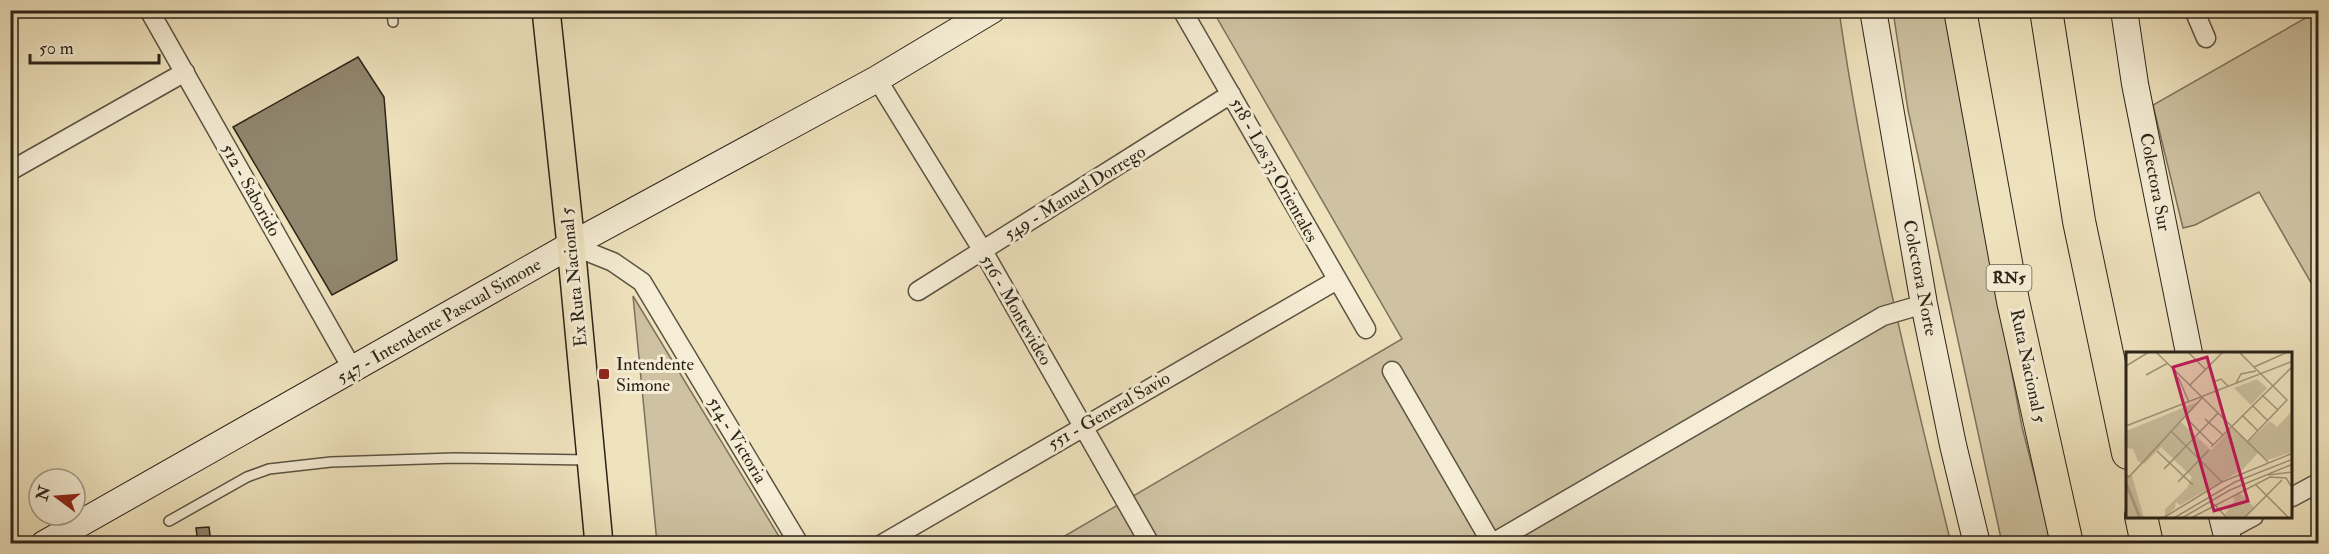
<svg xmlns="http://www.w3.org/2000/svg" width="2329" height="554" viewBox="0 0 2329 554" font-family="'IM FELL Double Pica',serif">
<rect width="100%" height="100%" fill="#efe3be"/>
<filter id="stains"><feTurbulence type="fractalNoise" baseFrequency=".00333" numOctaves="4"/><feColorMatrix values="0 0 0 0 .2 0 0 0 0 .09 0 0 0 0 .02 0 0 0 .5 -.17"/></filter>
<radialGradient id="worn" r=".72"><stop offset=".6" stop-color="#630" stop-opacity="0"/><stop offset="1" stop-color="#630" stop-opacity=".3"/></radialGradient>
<path fill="#cec2a2" stroke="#7c725e" stroke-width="1.5" d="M1213 11H1839C1865 190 1907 367 1951 543L1051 544 1402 339Z
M1893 11H1946L1957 81 2022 427 2052 543H2002L1908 110Z
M2318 11V295L2259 192 2195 225 2183 228 2153 105Z
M633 296 783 543H657Z"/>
<path fill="#91876f" stroke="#2b2319" stroke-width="1.5" d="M358 57 384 97 397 260 332 295 233 127Z
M209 527 211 543H198L196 528Z"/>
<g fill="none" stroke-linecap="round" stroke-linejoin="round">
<g stroke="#5c5342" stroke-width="12">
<path id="lane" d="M392 10 393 22
M169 521 247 477 269 469 331 462 454 458 589 460"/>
</g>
<g stroke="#5c5342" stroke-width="21">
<path id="street" d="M149 10 353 370
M1182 10 1366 329
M2194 10 2206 38
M877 79 983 251 1150 544
M10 171 185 72
M571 245 613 262 642 282 799 544
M918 291 1231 94
M1392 371 1492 544
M2292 497 2318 483
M2226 531 2254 516
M882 544 1337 280
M1491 544 1883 316 1924 304"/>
</g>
<g stroke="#2b2319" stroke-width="28">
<path id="secondary" d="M1873 10 1924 304 1953 445 1977 544
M2124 10 2135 84 2189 353
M2222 516 2229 544
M44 544 571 245 877 79 992 10"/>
</g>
<g stroke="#2b2319" stroke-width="30">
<path id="primary" d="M546 10 571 245 599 544"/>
</g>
<g stroke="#2b2319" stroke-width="34">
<path id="highway" d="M1960 10 2013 301 2067 544
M2046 10 2079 221 2128 453
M2141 516 2147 544"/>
</g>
<use href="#lane" stroke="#f5edd5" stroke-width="9"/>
<use href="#street" stroke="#f5edd5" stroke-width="18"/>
<use href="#secondary" stroke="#f5edd5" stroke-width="26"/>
<use href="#primary" stroke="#efe3be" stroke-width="27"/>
<use href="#highway" stroke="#efe3be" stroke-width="32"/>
</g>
<rect fill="#8f2418" stroke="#f5edd5" stroke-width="2" x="598" y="368" width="12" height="12" rx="3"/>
<g text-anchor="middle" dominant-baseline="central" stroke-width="6" stroke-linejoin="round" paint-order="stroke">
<rect fill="#f5edd5" stroke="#686051" stroke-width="1.5" x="1986.5" y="265" width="45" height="26" rx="4.5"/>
<g font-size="16" font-weight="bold" fill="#2b2319">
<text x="2009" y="278">RN5</text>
</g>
<g font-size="18" fill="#2b2319" stroke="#f5edd5">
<text transform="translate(1274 170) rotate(61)">518 - Los 33 Orientales</text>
<text transform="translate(2155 182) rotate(79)">Colectora Sur</text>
<text transform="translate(251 190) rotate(61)">512 - Saborido</text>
<text transform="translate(1075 193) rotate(-32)">549 - Manuel Dorrego</text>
<text transform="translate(574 277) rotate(-96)">Ex Ruta Nacional 5</text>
<text transform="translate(1920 278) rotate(79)">Colectora Norte</text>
<text transform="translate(1016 310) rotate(60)">516 - Montevideo</text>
<text transform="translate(439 321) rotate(-30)">547 - Intendente Pascual Simone</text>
<text transform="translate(2028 366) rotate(78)">Ruta Nacional 5</text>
<text transform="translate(1109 411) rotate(-30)">551 - General Savio</text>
<text transform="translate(737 440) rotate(59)">514 - Victoria</text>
</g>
<g font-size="18" fill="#2b2319" stroke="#f5edd5" text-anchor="start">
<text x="616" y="364">Intendente<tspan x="616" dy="21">Simone</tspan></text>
</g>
</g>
<g transform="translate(2126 352)">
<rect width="166" height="166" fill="#efe3be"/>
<path d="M131 27 141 36 125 53 108 36ZM74 49 55 70 85 98 107 75 122 90 144 69 151 75 166 59V100L142 108 132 101 116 118 54 153 50 150 49 156 39 164V157L61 136 66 125 35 95 18 112 12 109 7 97 0 96V79ZM0 122 6 124 18 166H0ZM113 140 128 155 118 166H103L99 162 109 148 106 144Z" fill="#cec2a2"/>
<path fill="none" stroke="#aca286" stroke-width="3" d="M0 131 14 166"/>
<path fill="none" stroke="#a1967c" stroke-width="1.5" d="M30 0 142 110M62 0 80 18M113 0 161 48 122 89M0 14 23 0M128 15 162 0M20 23 42 11M52 25 63 50M87 30 95 27 102 34M110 31 115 22 130 19M64 33 97 0M136 43 152 58M126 53 142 69M116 63 132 79M60 66 87 93M79 67 97 83M0 74 167 9M46 80 96 130M85 95 167 14M31 99 67 133M38 117 92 61M0 123 3 125 76 46M142 123 167 120M52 130 83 98M129 132 163 166M88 152 101 166M37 166 96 130 167 101M48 166 109 130 167 107M56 166 104 138 167 112M65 166 144 125 160 126 167 137M118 166 156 128"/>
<path fill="#c2185b" fill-opacity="0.15" stroke="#c2185b" stroke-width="3" d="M81 5 122 149 88 159 47 15Z"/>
<rect width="166" height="166" fill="none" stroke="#2b2319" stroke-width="3"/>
</g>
<rect width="2329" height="554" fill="none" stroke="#efe3be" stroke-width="36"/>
<rect x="12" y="12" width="2305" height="530" fill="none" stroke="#2b2319" stroke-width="3"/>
<rect x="18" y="18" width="2293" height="518" fill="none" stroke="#2b2319" stroke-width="1.5"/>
<g transform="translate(57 497) rotate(286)"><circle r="28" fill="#f5edd5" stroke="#a49c8a" stroke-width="1.5"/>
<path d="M0-4.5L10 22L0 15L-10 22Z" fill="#8f2418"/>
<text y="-9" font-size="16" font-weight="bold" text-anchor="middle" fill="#2b2319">N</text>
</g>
<path d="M30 54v9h129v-9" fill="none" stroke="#2b2319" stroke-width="3"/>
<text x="39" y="54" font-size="18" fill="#2b2319" stroke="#f5edd5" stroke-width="4.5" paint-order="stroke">50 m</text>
<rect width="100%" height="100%" filter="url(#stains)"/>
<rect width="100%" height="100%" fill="url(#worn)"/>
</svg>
